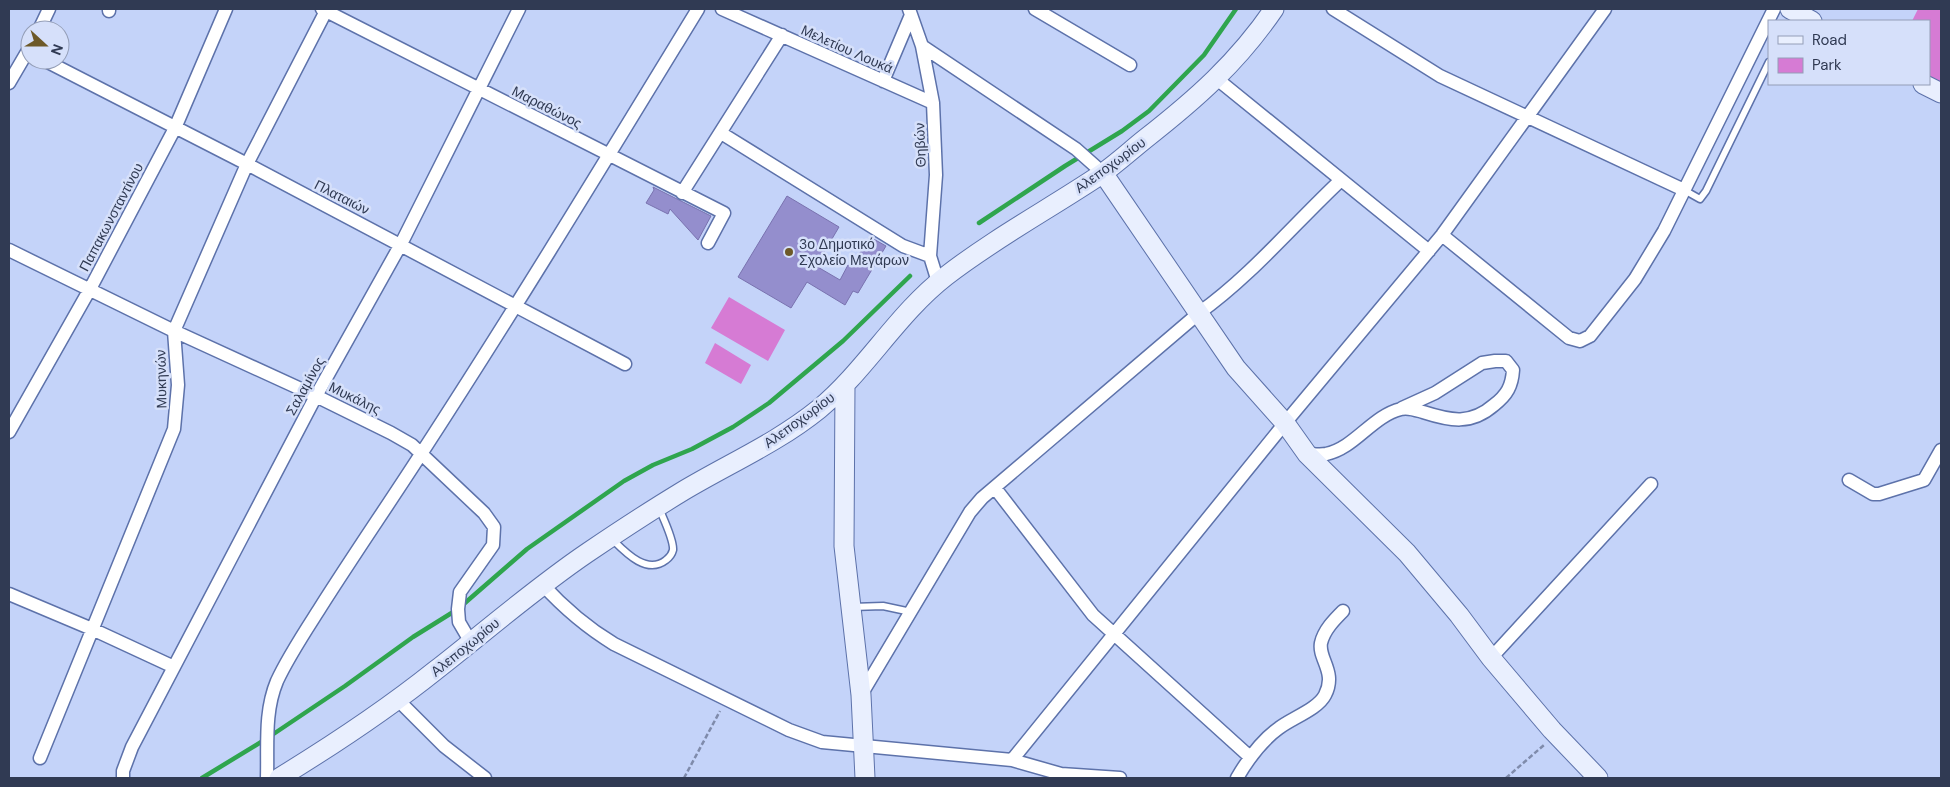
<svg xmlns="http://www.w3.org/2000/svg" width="1950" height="787" viewBox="0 0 1950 787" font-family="'DM Sans',sans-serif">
<rect width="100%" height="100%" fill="#c4d3f9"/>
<path fill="#d67bd4" d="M1918 9H1941V83L1929 76V21H1912Z
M729 297 785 330 768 361 711 328Z
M715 343 751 365 741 384 705 363Z"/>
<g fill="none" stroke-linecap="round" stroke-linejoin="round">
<path stroke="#2fa54e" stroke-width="4.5" d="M979 223 1065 166 1122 131 1149 111 1204 55 1236 9
M202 778 266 739 345 686 413 637 458 609 527 549 624 481 653 465 692 449 733 427 769 403 843 341 910 276"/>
</g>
<path fill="#948ecd" stroke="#7972af" d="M653 187 711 216 698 240 670 209 668 214 646 203 654 190Z
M787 196 839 227 816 266 840 280 848 265 851 267 870 237 886 246 858 293 853 291 845 305 807 282 791 308 738 277Z"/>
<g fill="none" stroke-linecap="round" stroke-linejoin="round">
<g stroke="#5d72aa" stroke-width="9">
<path id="lane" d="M1684 190 1700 199 1706 191 1769 62
M613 540C626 553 647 575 666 560 670 557 672 554 673 550 674 540 663 518 659 508
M852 607 883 606 911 612"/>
</g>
<g stroke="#5d72aa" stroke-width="15">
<path id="street" d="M109 9V11
M322 9 724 213 708 243
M722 9 933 103
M909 9 922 46 933 103 936 175 930 256 938 282
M1035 9 1130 65
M1333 9 1440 76 1684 190
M39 30 49 9
M922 46 1076 149 1103 173
M44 60 247 164 625 364
M1217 79 1429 251
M883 81 911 15
M9 83 30 47
M721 133 903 246 930 256
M682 193 782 35
M1442 235 1569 338 1580 341 1590 336 1635 279 1664 231 1774 9
M9 250 174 331 316 396 391 433 412 445 484 513 494 527 493 545 460 592 458 609 459 622 466 634 473 641
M9 432 90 289 175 128 226 9
M1307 454C1313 454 1320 455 1326 454 1355 448 1372 416 1401 409 1408 407 1416 410 1423 412 1451 421 1471 425 1494 405 1507 395 1512 386 1513 370L1506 361H1495L1482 363 1435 393 1402 408
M1849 480 1873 494H1879L1924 480 1941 450
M995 488 1093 615 1250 757
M542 584C564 608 586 627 614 644L789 730 822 742 1012 760 1061 774 1120 778
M9 594 92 629 174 667
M1491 658 1651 484
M861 695 970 512 982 498 1199 313C1252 275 1294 224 1341 180
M398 700 444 746 485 778
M40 758 174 429 178 385 174 331 247 164 327 9
M1012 760 1285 423 1442 235 1605 9
M123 778V771L132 747 316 396 401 244 519 9
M267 778C268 745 264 712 277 681 288 657 306 630 320 608 353 556 388 505 421 454 516 308 607 158 698 9
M1237 778C1248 759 1261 741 1279 728 1292 718 1318 709 1325 695 1337 672 1318 659 1321 643 1324 630 1334 620 1343 611"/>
</g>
<g stroke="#5d72aa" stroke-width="21">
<path id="secondary" d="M1790 9 1812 21
M1923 84 1941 93
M1103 173 1236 368 1285 423 1307 454 1407 553 1459 615 1491 658 1552 730 1598 778
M845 385 844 546 861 695 865 778
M279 778C333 745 386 710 436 670 486 631 534 589 587 553 618 532 650 511 683 491 728 464 777 443 819 409 866 370 897 314 946 276 995 238 1049 209 1100 175 1116 164 1130 151 1145 139 1196 99 1237 63 1274 9"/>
</g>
<path stroke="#7f8bab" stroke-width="2.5" stroke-dasharray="5 2.5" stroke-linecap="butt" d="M684 778 720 711
M1506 778 1544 745"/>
<use href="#lane" stroke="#fff" stroke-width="6"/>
<use href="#street" stroke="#fff" stroke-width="12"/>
<use href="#secondary" stroke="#e9effe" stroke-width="19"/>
</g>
<circle fill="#6d5928" stroke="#d6e0fa" stroke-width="2" cx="789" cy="252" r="5"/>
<g text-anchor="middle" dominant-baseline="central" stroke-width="5" stroke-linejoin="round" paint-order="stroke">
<g font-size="14" fill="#303a53" stroke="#d6e0fa">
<text transform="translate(847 49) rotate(24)">Μελετίου Λουκά</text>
<text transform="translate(547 107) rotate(27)">Μαραθώνος</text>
<text transform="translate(920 145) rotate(-92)">Θηβών</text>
<text transform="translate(1110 165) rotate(-36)">Αλεποχωρίου</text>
<text transform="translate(342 197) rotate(27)">Πλαταιών</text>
<text transform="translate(111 217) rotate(-62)">Παπακωνσταντίνου</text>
<text transform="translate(161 379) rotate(-91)">Μυκηνών</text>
<text transform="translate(305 386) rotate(-61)">Σαλαμίνος</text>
<text transform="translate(355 398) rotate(26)">Μυκάλης</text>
<text transform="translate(799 420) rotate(-36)">Αλεποχωρίου</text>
<text transform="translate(465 647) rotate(-39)">Αλεποχωρίου</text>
</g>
<g font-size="14" fill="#303a53" stroke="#d6e0fa" text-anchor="start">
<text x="799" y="244">3ο Δημοτικό<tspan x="799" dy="16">Σχολείο Μεγάρων</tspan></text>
</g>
</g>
<rect width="1950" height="787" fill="none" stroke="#303a53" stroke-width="20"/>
<rect x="1768" y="20" width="162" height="65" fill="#d6e0fa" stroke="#949eb7"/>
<rect x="1778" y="36" width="25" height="8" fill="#e9effe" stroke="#949eb7"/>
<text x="1812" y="45" font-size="15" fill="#303a53">Road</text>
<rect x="1778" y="58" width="25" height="15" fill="#d67bd4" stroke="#949eb7"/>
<text x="1812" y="70" font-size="15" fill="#303a53">Park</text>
<g transform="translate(45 45) rotate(111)"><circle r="24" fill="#d6e0fa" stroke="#949eb7"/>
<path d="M0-4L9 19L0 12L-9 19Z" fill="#6d5928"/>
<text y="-8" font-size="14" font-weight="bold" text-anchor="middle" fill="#303a53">N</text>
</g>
</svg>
